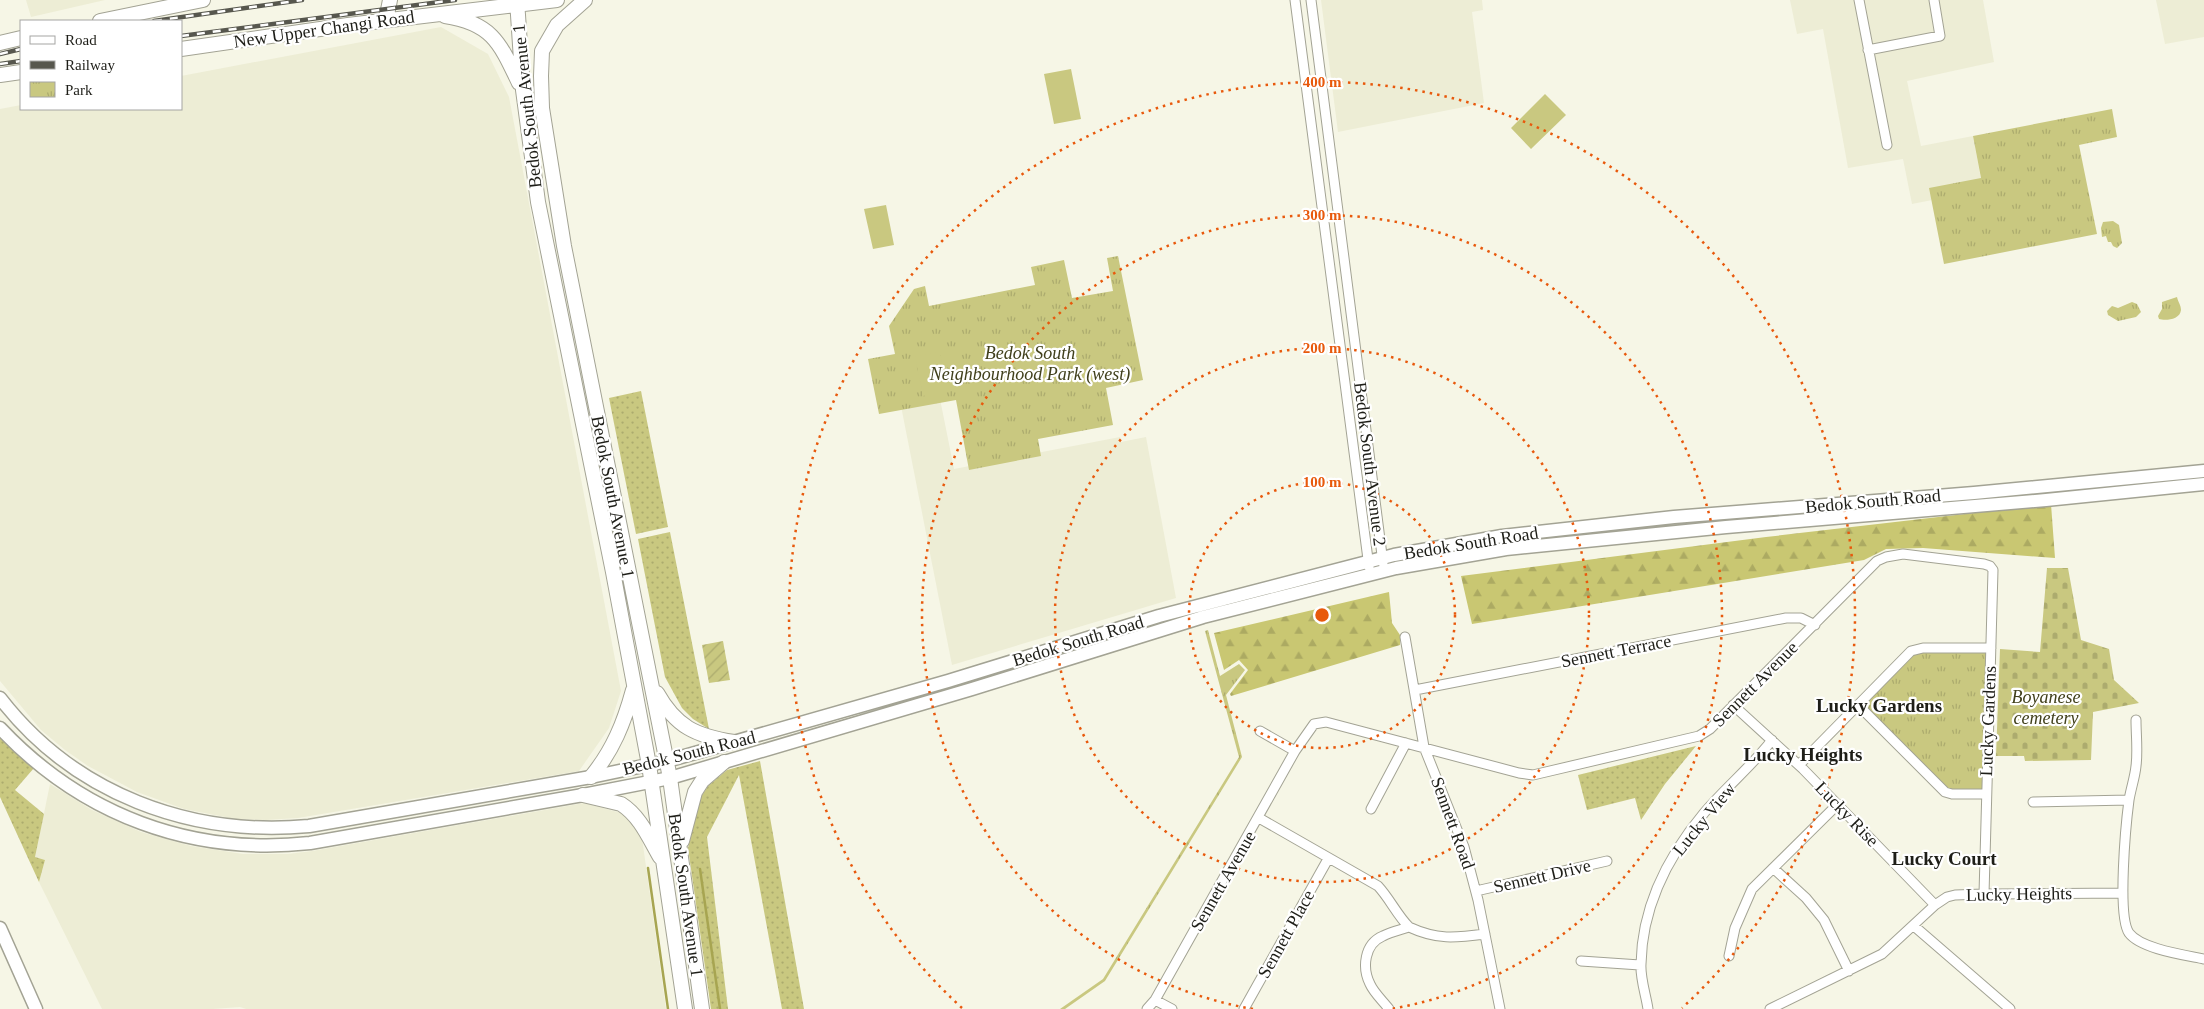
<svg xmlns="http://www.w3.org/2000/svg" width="2204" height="1009" viewBox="0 0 2204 1009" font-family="'Times New Roman',serif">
<defs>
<pattern id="grass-dots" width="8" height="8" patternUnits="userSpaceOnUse" patternTransform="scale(1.25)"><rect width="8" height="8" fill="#c9c880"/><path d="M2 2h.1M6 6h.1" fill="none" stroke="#acab6e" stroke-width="1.8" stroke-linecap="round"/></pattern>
<pattern id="forest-firs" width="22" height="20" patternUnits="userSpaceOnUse" patternTransform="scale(1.25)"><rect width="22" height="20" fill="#c9c772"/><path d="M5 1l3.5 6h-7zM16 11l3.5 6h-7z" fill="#acaa62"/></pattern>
<pattern id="cemetery-stones" width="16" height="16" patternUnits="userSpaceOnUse" patternTransform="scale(1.25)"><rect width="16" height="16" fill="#c9c880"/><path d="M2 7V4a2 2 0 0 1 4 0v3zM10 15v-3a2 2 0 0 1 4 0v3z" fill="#acab6e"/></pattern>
<pattern id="park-tufts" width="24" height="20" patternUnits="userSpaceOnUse" patternTransform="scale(1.25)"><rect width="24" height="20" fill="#c9c880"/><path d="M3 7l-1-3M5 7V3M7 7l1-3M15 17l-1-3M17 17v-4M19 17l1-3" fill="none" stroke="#acab6e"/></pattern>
<pattern id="garden-furrows" width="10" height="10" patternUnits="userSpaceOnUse" patternTransform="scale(1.25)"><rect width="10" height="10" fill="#c9c880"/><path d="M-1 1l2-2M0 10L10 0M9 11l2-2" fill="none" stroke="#acab6e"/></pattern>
</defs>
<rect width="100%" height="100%" fill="#f6f6e6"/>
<path fill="#ededd5" d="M26 0H105L31 17Z
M1321 0H1482L1483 10 1472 12 1484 103 1338 132Z
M1790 0H1983L1994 62 1907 81 1921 146 1973 136 1983 190 1912 204 1903 159 1848 168 1823 29 1797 34Z
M2156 0H2204V37L2165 44Z
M441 27 488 54 509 97 621 691 609 728 579 771 298 818 266 820 235 819 184 809 137 792 88 766 65 750 41 730 0 681V109L21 105V109H181V76Z
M940 399 954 469 1120 437 1121 442 1146 437 1176 598 952 665 901 406Z
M50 784 92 810 141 832 191 846 243 854H288L312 851 584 803 625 814 634 823 642 838 666 1009H246L240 1007 213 1009H102L39 882 45 860 35 857Z"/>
<path fill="url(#grass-dots)" d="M641 391 668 527 636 534 609 398Z
M670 532 709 729 693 719 682 708 665 677 638 539Z
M0 735 34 768 15 790 44 814 35 857 45 860 39 882 0 797Z
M1696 746 1665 784 1641 820 1635 798 1587 810 1578 775Z
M760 761 804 1009H782L739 775 707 837 728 1009H711L688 848 701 797 708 786 727 770Z"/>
<path fill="url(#forest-firs)" d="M2051 504 2055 558 1923 548 1886 549 1864 560 1472 624 1461 576 1766 537Z
M1389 592 1392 623 1400 635V645L1231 696 1230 694 1248 670 1239 660 1224 670 1214 633Z"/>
<path fill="url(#cemetery-stones)" d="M2047 568H2068L2081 640 2109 649 2114 680 2139 703 2093 712 2091 760 2025 761 2024 756H1996L2000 649 2040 652Z"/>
<path fill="url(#park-tufts)" d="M2112 109 2117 137 2079 145 2097 234 1944 264 1929 188 1981 178 1973 136Z
M2113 221 2119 225 2122 243 2117 248 2113 246 2111 242H2108L2106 236 2102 237 2101 228 2103 222Z
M1118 256 1143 380 1106 388 1113 425 1038 439 1041 456 969 470 956 400 879 414 868 359 895 354 889 326 914 289 925 286 929 306 1035 285 1031 267 1064 260 1072 298 1113 291 1107 258Z
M2177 297C2178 302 2181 305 2181 310 2180 320 2165 321 2159 319L2158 316 2162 309V302Z
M2132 302 2137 304 2141 312 2136 317 2118 321 2108 315 2107 311 2112 306 2118 308Z
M1208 630 1220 676 1239 664 1245 670 1226 695 1242 757 1105 981 1065 1009H1060L1103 979 1239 757 1205 631Z
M1917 652H1983L1987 654 1983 788 1980 791 1948 789 1862 705 1908 658Z"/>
<path fill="url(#garden-furrows)" d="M723 641 730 680 709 683 702 645Z"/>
<path fill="#c9c880" d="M1071 69 1081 119 1054 124 1044 74Z
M1545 94 1566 115 1531 149 1511 128Z
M886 205 894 245 873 249 864 209Z
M940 352 948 391 923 396 915 357Z"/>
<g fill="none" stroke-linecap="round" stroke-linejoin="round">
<path stroke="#a7a551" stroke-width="2.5" d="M648 868 668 1009
M700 869 720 1009"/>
<g stroke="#a3a394" stroke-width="11">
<path id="street" d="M1295 0 1369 567
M1311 0 1383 563
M1859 0 1887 145
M1868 50 1940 36 1934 0
M1405 637 1424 747 1464 847 1478 900 1500 1009
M1415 690 1786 618H1801L1815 625
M1733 705 1803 769 1935 905
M1858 705 1945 792 1952 794H1986
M2136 720C2136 735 2138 751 2136 766 2135 777 2131 788 2129 800 2126 823 2117 916 2129 933 2141 949 2185 955 2204 959
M1260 731 1295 751
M1799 765 1911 651 1923 648H1991
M2033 802 2129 800
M1371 809 1406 743
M1259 818 1378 886C1390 899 1397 915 1409 927
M1773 868 1806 898 1824 920 1849 971
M1476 891 1607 861
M1914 926 2010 1009
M1729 956 1735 928 1752 889 1838 804
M1581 961 1640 965
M1155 1000 1172 1009
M1147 1009 1155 1000 1295 751 1314 724 1326 722 1519 773 1533 775 1699 736 1710 729 1877 561 1886 557 1903 554 1984 564 1990 566 1993 570 1984 894
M1244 1009 1328 859
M1389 1009C1383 1001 1374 993 1370 984 1362 968 1364 944 1383 936 1391 932 1400 930 1409 927 1437 940 1455 938 1485 934
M1648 1009C1646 995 1640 978 1641 964 1642 906 1668 856 1704 813 1726 787 1752 766 1772 740
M1770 1009 1882 954 1935 905 1947 897 1955 895 1984 894 2123 893"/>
</g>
<g stroke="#a3a394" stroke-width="15">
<path id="secondary" d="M0 698C74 794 190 837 309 826L591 777 667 761 948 681 1159 616 1394 555 1502 536 1674 517 1974 493 2204 471
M0 728C82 815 191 856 310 843L583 795 670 778 972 689 1203 617 1396 568 1506 549 1726 527 2046 500 2204 484
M0 928 36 1009"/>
</g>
<g stroke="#a3a394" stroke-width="16">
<path id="primary" d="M517 0 523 90 538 202 613 572 649 765 685 1009
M585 0 557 25 542 51 541 76 542 108 564 246 670 778 702 1009
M445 16C492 23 500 43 519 83
M100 21 203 0
M382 21 387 15 390 0
M0 43 21 38
M181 49 348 25 557 0
M0 75 21 72
M657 693C676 727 696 736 734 742
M591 777C613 750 624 723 633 690
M583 795 621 804C640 816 649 838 660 857
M682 841 695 792 702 781 724 762"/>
</g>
<use href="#street" stroke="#fff" stroke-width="9"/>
<use href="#secondary" stroke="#fff" stroke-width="12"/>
<use href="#primary" stroke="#fff" stroke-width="14"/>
<g stroke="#57574e" stroke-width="4.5">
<path id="rail" d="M154 21 302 0
M181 36 455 0
M0 54 21 49
M0 64 21 61"/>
</g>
<use href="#rail" stroke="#fff" stroke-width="2.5" stroke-dasharray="8" stroke-linecap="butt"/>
</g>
<g fill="none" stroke="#e8590c" stroke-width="2.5" stroke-dasharray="2.5 5">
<circle cx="1322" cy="615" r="133"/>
<circle cx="1322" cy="615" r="267"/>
<path d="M1253 1009A400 400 0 1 1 1391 1009"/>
<path d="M962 1008A533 533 0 1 1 1682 1008"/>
</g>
<g text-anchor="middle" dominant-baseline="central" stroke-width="4.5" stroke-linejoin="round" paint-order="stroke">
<g font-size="18" fill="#1e1e18" stroke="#fff">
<text transform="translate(324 29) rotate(-8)">New Upper Changi Road</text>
<text transform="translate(527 106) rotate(-96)">Bedok South Avenue 1</text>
<text transform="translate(1370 464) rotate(83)">Bedok South Avenue 2</text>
<text transform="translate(613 497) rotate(79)">Bedok South Avenue 1</text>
<text transform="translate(1873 501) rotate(-5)">Bedok South Road</text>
<text transform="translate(1471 543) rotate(-9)">Bedok South Road</text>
<text transform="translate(1078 641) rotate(-17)">Bedok South Road</text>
<text transform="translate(1616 651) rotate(-11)">Sennett Terrace</text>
<text transform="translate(1755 684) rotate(-45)">Sennett Avenue</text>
<text transform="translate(1988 721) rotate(-88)">Lucky Gardens</text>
<text transform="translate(689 753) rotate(-14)">Bedok South Road</text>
<text transform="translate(1847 814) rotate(46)">Lucky Rise</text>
<text transform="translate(1704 819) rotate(-51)">Lucky View</text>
<text transform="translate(1453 823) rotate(70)">Sennett Road</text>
<text transform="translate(1542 876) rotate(-13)">Sennett Drive</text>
<text transform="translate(1223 881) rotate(-60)">Sennett Avenue</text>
<text transform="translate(2019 894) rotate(-1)">Lucky Heights</text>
<text transform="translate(686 895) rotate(82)">Bedok South Avenue 1</text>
<text transform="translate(1286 934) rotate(-61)">Sennett Place</text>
</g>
<g font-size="18" font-style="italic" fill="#41401c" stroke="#fff">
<text x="1030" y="353">Bedok South<tspan x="1030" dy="21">Neighbourhood Park (west)</tspan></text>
<text x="2046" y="697">Boyanese<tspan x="2046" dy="21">cemetery</tspan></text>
</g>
<g font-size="19" font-weight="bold" fill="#1e1e18" stroke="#fff">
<text x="1879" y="705">Lucky Gardens</text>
<text x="1803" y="754">Lucky Heights</text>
<text x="1944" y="858">Lucky Court</text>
</g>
</g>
<circle cx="1322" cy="615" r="8" fill="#e8590c" stroke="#fff" stroke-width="2.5"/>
<g font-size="15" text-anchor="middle" font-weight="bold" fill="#e8590c" stroke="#fff" stroke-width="4.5" stroke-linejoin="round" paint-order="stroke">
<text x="1322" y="87">400 m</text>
<text x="1322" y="220">300 m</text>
<text x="1322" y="353">200 m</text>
<text x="1322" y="487">100 m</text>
</g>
<rect x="20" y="20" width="162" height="90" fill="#ffffff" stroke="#a5a5a3"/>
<rect x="30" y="36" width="25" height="8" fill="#ffffff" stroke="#a5a5a3"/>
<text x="65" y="45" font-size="15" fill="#1e1e18">Road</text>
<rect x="30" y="61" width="25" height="8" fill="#57574e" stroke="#a5a5a3"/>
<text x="65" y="70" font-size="15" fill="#1e1e18">Railway</text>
<rect x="30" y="82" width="25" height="15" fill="url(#park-tufts)" stroke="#a5a5a3"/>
<text x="65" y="95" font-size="15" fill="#1e1e18">Park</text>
</svg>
